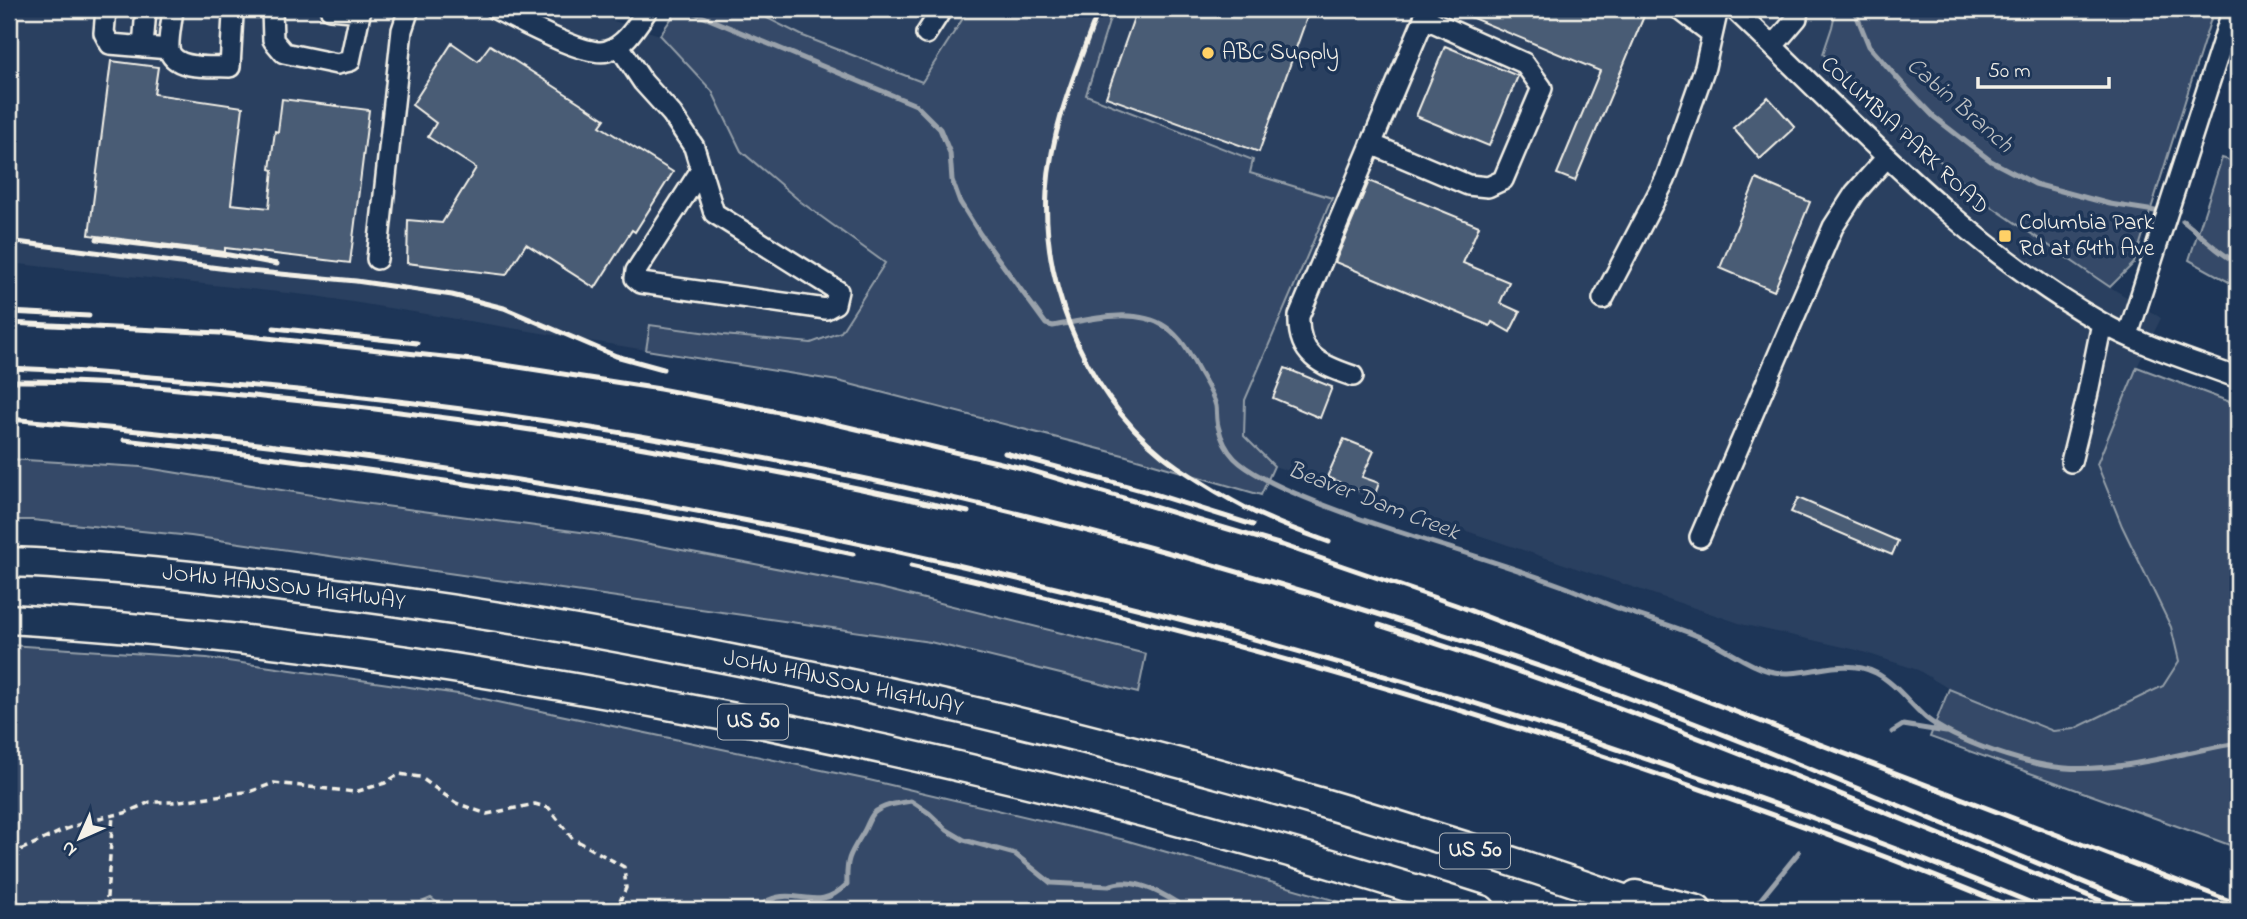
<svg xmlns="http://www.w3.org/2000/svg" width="2247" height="919" viewBox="0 0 2247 919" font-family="'Indie Flower',sans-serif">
<rect width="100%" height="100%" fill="#1d3557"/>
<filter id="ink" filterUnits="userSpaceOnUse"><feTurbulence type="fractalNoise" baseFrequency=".0143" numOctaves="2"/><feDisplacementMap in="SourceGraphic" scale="14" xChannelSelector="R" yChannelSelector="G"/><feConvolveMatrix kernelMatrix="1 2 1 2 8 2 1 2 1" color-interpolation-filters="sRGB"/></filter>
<g filter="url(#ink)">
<path fill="#2a4060" d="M9 9H584L610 20 660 35 712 91 741 151 801 202 886 263 841 333 811 343 723 335 650 325 646 350 315 296 9 263Z
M750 9H969L922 82 803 36Z
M1113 9H1836L1832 27 1823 54 1986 203 2110 287 2161 318 2137 367 2122 526 2171 627 2179 661 2163 686 2074 729 2053 731 1949 689 1918 670 1857 650 1745 625 1274 466 1244 436 1245 400 1332 198 1250 173 1253 159 1086 95Z"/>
<path fill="#354a67" stroke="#949ea8" stroke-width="2" d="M678 9H749L803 36 922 82 969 9H1113L1086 95 1253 160 1250 173 1332 198 1245 400 1244 436 1274 466 1261 495 1123 455 838 381 646 350 650 325 723 335 811 343 841 332 885 263 801 202 741 151 712 91 660 35Z
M1836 9H2214L2134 263 2110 287 1986 203 1823 54 1832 27Z
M2222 158 2238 163V287L2189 260Z
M2137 367 2238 405V848L1930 737 1949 689 2053 731 2074 729 2163 686 2179 661 2171 627 2122 526 2097 464Z
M9 459 141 467 355 502 603 535 880 588 1146 654 1138 693 930 642 191 536 32 520H9Z
M9 645 207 658 465 695 869 780 1125 840 1368 910H447L431 898 403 910H9Z"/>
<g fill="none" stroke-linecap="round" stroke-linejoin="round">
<path stroke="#9aa2ab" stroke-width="5" d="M685 9 916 105 940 129 950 153 952 180 960 202 980 234 1046 324 1053 326C1087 320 1134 306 1166 327 1181 337 1190 354 1198 369 1204 380 1213 393 1216 406 1217 412 1216 419 1218 426 1225 455 1239 465 1265 479 1294 495 1327 506 1358 518 1426 542 1496 561 1563 586 1584 594 1605 604 1626 611 1654 621 1682 628 1709 641 1729 650 1747 665 1769 671 1803 680 1840 655 1876 673 1895 683 1910 704 1926 718 1956 742 2027 765 2065 768 2123 772 2181 752 2238 743
M1854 9 1869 46 1908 90 1934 117 1991 161 2035 184 2110 204 2155 211
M2183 221C2202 235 2217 253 2238 263
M1892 732 1903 725 1946 732
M1756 905 1799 852
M755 910C760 907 764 903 769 900 799 887 817 914 847 884 846 858 850 854 863 833 867 827 869 818 874 813 883 805 899 803 911 801L929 813 947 830 964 840 1015 854 1051 883 1109 886C1133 874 1169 897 1188 910"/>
</g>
<path fill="#485b74" stroke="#f4f1e8" stroke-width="2" d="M1137 9H1310L1259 152 1106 97Z
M1451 9H1647L1575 181 1557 174 1600 71Z
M452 43 478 61 490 45 605 119 600 126 673 172 635 232 632 230 595 288 526 244 506 275 407 263 408 220 442 223 476 168 428 137 436 123 412 105Z
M1445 46 1518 76 1489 146 1416 116Z
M111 61 158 67 154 94 243 107 231 204 269 208 273 170 270 169 275 131 278 132 282 99 369 110 350 263 225 248V252L89 235Z
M1768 97 1795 127 1760 159 1733 128Z
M1756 179 1810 202 1774 291 1720 268Z
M1369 181 1479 226 1463 263 1509 282 1500 303 1520 312 1510 332 1492 322 1490 326 1335 262Z
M1285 368 1332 387 1320 418 1273 398Z
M1344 439 1374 451 1362 477 1379 483 1374 497 1327 477Z
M1798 498 1898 541 1892 555 1791 512Z"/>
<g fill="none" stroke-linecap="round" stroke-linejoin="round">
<g stroke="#f4f1e8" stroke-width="24">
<path id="minor" d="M106 9 104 33 110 44 169 49
M173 9C172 21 168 37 169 49 173 71 213 66 230 67L233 15 230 9
M272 9 273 40 284 53 337 64 350 61 361 9
M330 9 352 11 355 9
M495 9C516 19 586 58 607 51 626 45 637 25 648 9
M1679 9 1712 34
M1734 9C1850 119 1960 242 2100 322 2142 346 2193 361 2238 378
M926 34 942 9
M619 46 643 82 672 114 694 147 714 213 838 291 835 304 826 309 641 283 635 278 636 271 701 170
M1773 46 1797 18 1798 9
M143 47 146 9
M1371 144 1468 185 1488 187 1503 180 1542 88 1524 63 1424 18
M377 259 402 30 409 9
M1603 299 1665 180 1705 67 1718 9
M2128 335 2233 9
M1353 376C1320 365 1297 355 1299 316L1428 9
M2071 462 2087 397 2102 323
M1700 537 1833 227 1855 193 1887 157"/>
</g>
<g stroke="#f4f1e8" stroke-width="33">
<g id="highway">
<path id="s1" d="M9 562C93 565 178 574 262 584 405 601 548 623 689 651 1017 714 1341 799 1655 910"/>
<path d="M9 619C248 633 485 669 720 715 977 766 1232 830 1481 910"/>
<path d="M1636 895 1697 910"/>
</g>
</g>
<path stroke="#f4f1e8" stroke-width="3.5" stroke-dasharray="7 5" stroke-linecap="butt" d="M9 852 18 851 64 830 94 819 125 813 150 802H173L252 791 274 783 355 792 385 783 399 774 420 777 456 803 487 814 535 804 549 808 572 838 624 867 626 888 616 910
M106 910 113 815"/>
<use href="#minor" stroke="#1d3557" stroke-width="19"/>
<use href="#highway" stroke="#1d3557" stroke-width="28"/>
<path stroke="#f4f1e8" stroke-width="5" d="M1099 9C1077 68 1051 128 1047 191 1041 293 1093 409 1178 467 1204 484 1236 505 1265 517 1286 527 1308 534 1329 542
M97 239 229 255 277 264
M9 241 227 269 356 281 452 295 504 308 616 356 663 369
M9 312 89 316
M9 323 220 333 472 360 660 389 810 418 1022 468 1282 545 1456 605 2238 904
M274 328 417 343
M9 368C106 372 202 381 298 390 658 426 1012 500 1358 608 1443 634 1528 661 1612 692 1794 759 1972 837 2151 910
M9 381C100 380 192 390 283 399 515 422 741 461 968 512
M9 419C160 432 311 448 461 471 1004 554 1541 700 2049 910
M124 440C296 459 468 482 639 512 711 524 782 539 853 554
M1005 453 1138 489 1253 525
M911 566C1289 650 1662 763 2019 910
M1379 625C1633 705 1877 809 2123 910"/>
</g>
</g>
<g fill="#ffd166" stroke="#1d3557" stroke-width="2.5">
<circle cx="1208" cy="53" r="7"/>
<rect x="1998" y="229" width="14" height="14" rx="3.5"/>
</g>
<g text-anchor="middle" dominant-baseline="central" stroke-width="7" stroke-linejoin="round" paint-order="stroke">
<g fill="#1d3557" stroke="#b4b9bc" stroke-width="2">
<rect x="718" y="704.5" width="70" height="35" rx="5"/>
<rect x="1440" y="833.5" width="70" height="35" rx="5"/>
</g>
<g font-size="21" font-weight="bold" fill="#f4f1e8">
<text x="753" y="722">US 50</text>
<text x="1475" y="851">US 50</text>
</g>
<g font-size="23" fill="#f4f1e8" stroke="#1d3557" text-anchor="start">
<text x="1222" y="53">ABC Supply</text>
<text x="2019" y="223">Columbia Park<tspan x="2019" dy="26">Rd at 64th Ave</tspan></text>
</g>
<g font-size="23" fill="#f4f1e8" stroke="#1d3557">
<text transform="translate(1904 136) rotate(43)">COLUMBIA PARK ROAD</text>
<text stroke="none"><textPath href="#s1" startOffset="276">JOHN HANSON HIGHWAY</textPath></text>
<text stroke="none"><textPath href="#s1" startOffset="844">JOHN HANSON HIGHWAY</textPath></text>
</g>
<g font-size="24" font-style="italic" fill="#c0c3c4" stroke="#1d3557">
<text transform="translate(1959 106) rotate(41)">Cabin Branch</text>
<text transform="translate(1373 502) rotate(21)">Beaver Dam Creek</text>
</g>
</g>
<rect width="2247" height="919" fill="none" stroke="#1d3557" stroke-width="35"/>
<rect x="18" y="18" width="2212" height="884" fill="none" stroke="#f4f1e8" stroke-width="2.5" filter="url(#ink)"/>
<g transform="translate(80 838) rotate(225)" stroke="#1d3557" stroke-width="5" paint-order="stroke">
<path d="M0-5L12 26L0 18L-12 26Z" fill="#f4f1e8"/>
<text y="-10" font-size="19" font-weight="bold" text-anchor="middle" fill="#f4f1e8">N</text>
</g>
<path d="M1978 77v10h131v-10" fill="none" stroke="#f4f1e8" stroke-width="3.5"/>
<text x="1988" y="77" font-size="21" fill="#f4f1e8" stroke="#1d3557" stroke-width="5" paint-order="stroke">50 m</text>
</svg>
